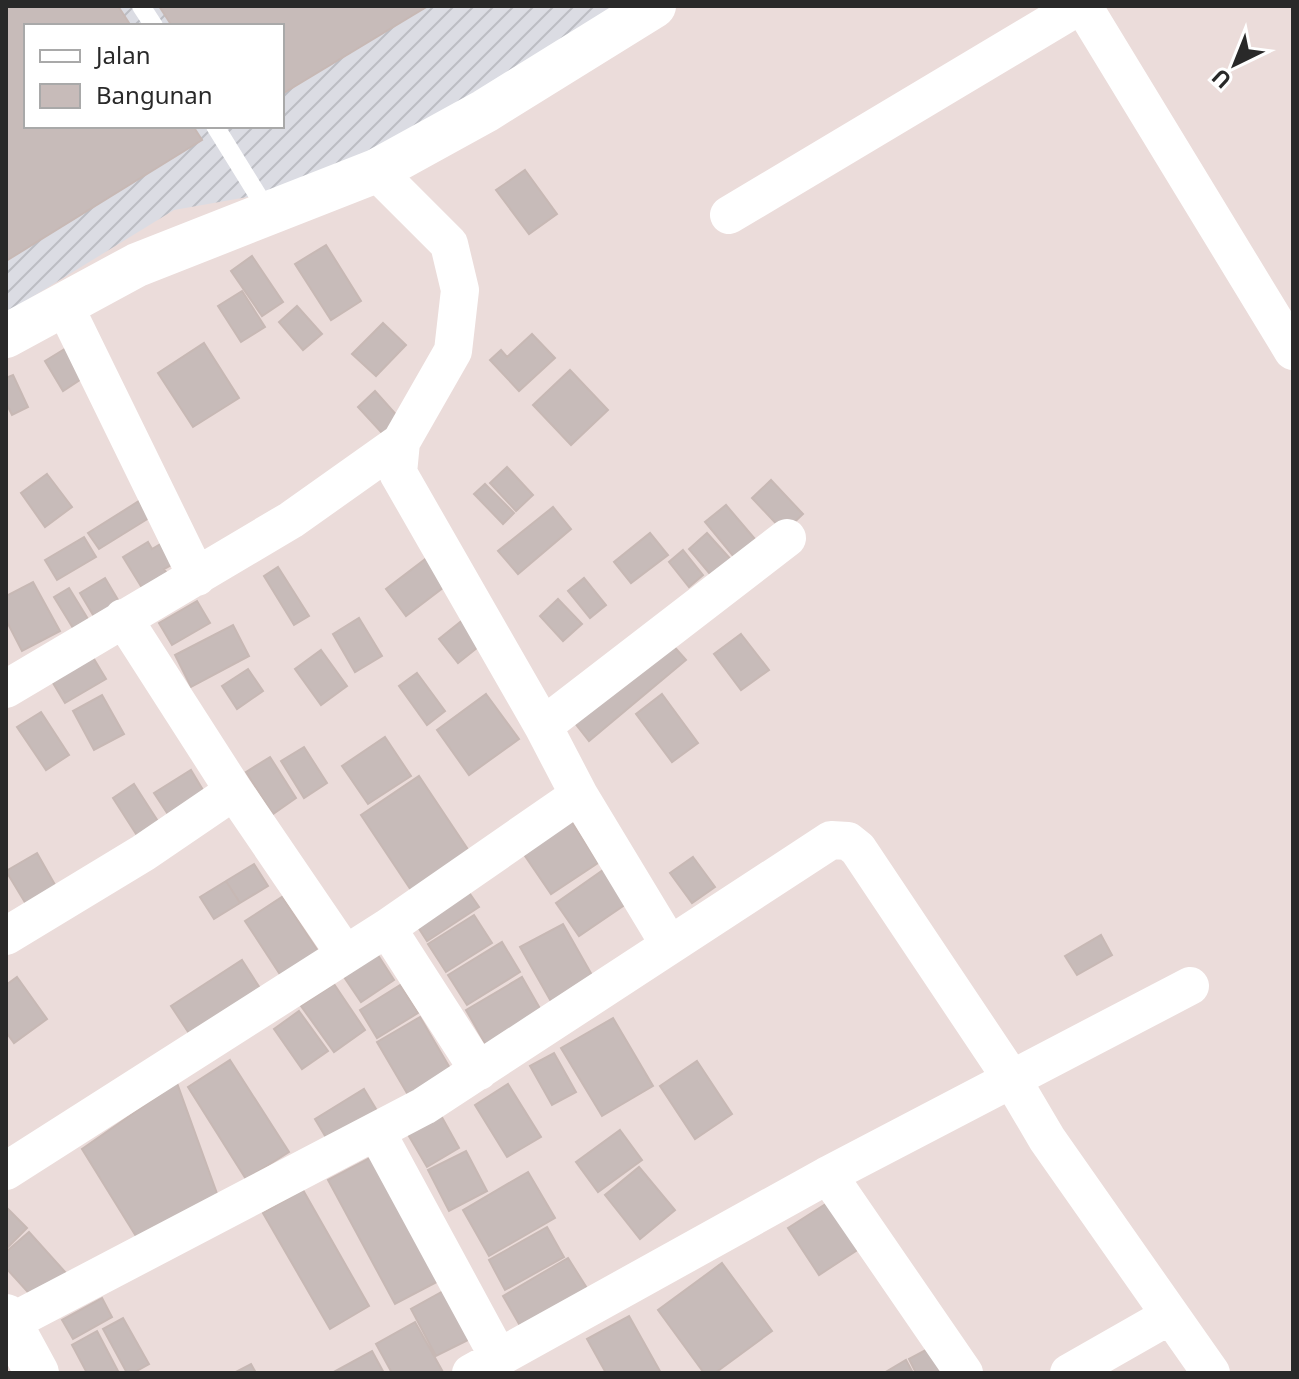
<svg xmlns="http://www.w3.org/2000/svg" width="1299" height="1379" viewBox="0 0 1299 1379" font-family="'Noto Sans',sans-serif">
<defs>
<pattern id="industrial-furrows" width="10" height="10" patternUnits="userSpaceOnUse" patternTransform="scale(2)"><rect width="10" height="10" fill="#dbdce3"/><path d="M-1 1l2-2M0 10L10 0M9 11l2-2" fill="none" stroke="#bcbdc3"/></pattern>
</defs>
<rect width="100%" height="100%" fill="#ebdcda"/>
<path fill="url(#industrial-furrows)" fill-rule="evenodd" d="M6 6H626L348 179 174 210 6 313ZM26 26H282V126H26Z"/>
<path fill="#c7bbb9" stroke="#c7b8b4" stroke-width="2" d="M6 6H118L131 26H26V126H193L202 140 6 261Z
M159 6H428L282 94V26H172Z
M525 170 557 214 529 234 496 190Z
M326 245 361 301 331 320 295 264Z
M252 256 283 302 262 316 231 271Z
M242 291 265 327 241 342 218 306Z
M297 306 322 334 303 350 279 322Z
M383 323 406 345 376 376 352 354Z
M532 334 555 358 519 391 490 360 501 350 507 357Z
M204 343 239 398 193 427 158 373Z
M71 345 89 374 63 391 45 361Z
M570 370 608 410 571 445 533 405Z
M13 375 28 407 12 415 6 403V378Z
M375 391 400 419 383 434 358 407Z
M507 467 533 495 516 511 490 483Z
M47 474 72 507 45 527 21 493Z
M771 480 803 514 784 532 752 498Z
M485 484 514 513 503 524 474 494Z
M139 501 149 518 99 549 88 533Z
M726 505 760 545 739 563 705 522Z
M553 507 571 529 518 574 498 551Z
M650 533 668 555 631 583 614 562Z
M707 533 734 563 715 580 689 549Z
M84 537 96 557 57 580 45 560Z
M148 542 152 549 162 543 175 563 164 569 172 581 147 596 123 557Z
M683 550 703 575 689 587 669 562Z
M428 557 448 584 406 616 386 589Z
M278 567 309 616 294 625 264 576Z
M105 578 124 610 99 625 80 593Z
M584 578 606 605 590 618 568 591Z
M33 582 60 631 22 651 6 620V596Z
M69 588 91 624 76 633 54 597Z
M558 599 582 624 563 641 540 616Z
M197 601 210 623 172 645 159 623Z
M469 615 488 639 458 663 439 639Z
M359 618 382 656 355 672 333 634Z
M233 625 249 656 191 687 175 655Z
M741 634 769 670 741 690 714 654Z
M670 642 686 660 589 741 574 722Z
M321 650 347 686 321 705 295 669Z
M91 654 106 679 65 703 50 678Z
M248 669 263 691 237 709 222 686Z
M417 673 445 711 427 725 399 686Z
M486 694 519 739 469 775 437 730Z
M662 694 698 743 672 762 636 714Z
M102 695 124 734 94 750 73 711Z
M41 712 69 755 46 770 17 727Z
M385 737 411 776 368 804 342 766Z
M304 747 327 783 304 798 281 761Z
M270 757 296 798 273 814 246 772Z
M191 770 209 800 173 822 154 793Z
M419 776 473 857 415 896 361 815Z
M134 784 161 826 140 840 113 798Z
M571 821 598 863 551 894 523 853Z
M37 853 62 897 32 914 6 871Z
M693 857 715 887 692 903 670 873Z
M254 864 268 886 240 903 226 881Z
M606 868 629 902 579 936 556 903Z
M226 881 240 903 214 919 200 897Z
M468 891 479 907 427 941 416 924Z
M282 897 322 957 285 982 245 921Z
M474 915 492 943 446 972 428 944Z
M563 924 596 982 553 1005 520 947Z
M1101 935 1112 955 1077 975 1065 956Z
M502 942 520 972 467 1005 448 975Z
M374 949 394 980 361 1002 340 971Z
M242 960 265 996 194 1041 171 1006Z
M17 977 47 1019 14 1043 6 1032V985Z
M522 977 546 1019 490 1052 466 1010Z
M334 984 365 1030 334 1052 301 1006Z
M400 985 418 1013 377 1038 360 1010Z
M299 1011 328 1051 302 1069 274 1029Z
M420 1017 454 1075 411 1100 377 1042Z
M613 1018 653 1086 602 1116 561 1048Z
M554 1053 576 1092 552 1105 530 1066Z
M230 1060 289 1152 246 1179 188 1087Z
M697 1061 732 1114 695 1139 660 1086Z
M177 1083 219 1199 142 1246 82 1149Z
M508 1084 541 1137 507 1157 475 1105Z
M364 1089 379 1114 330 1144 315 1119Z
M439 1112 459 1148 427 1167 406 1131Z
M620 1130 642 1160 598 1192 576 1162Z
M466 1151 487 1191 449 1211 428 1170Z
M381 1152 448 1276 395 1304 328 1180Z
M639 1167 675 1210 640 1239 605 1195Z
M528 1172 555 1218 489 1256 463 1210Z
M303 1190 369 1306 330 1329 263 1213Z
M829 1202 859 1249 819 1275 788 1228Z
M6 1207 27 1228 6 1249Z
M547 1227 564 1257 505 1290 489 1260Z
M29 1232 66 1273 36 1301 6 1268V1252Z
M568 1258 590 1293 523 1331 503 1296Z
M722 1263 772 1331 715 1373H704L658 1310Z
M454 1285 480 1334 436 1356 411 1309Z
M102 1298 112 1317 73 1339 62 1320Z
M629 1316 661 1373H606L587 1339Z
M123 1318 149 1364 133 1373H127L103 1329Z
M415 1322 443 1372 441 1373H392L376 1344Z
M97 1331 119 1373H87L72 1345Z
M939 1343 949 1373H916L909 1359Z
M372 1351 384 1373H332Z
M906 1360 913 1373H884Z
M251 1364 256 1373H234Z"/>
<g fill="none" stroke-linecap="round" stroke-linejoin="round">
<path stroke="#fff" stroke-width="18" d="M141 6 154 26
M215 126 270 215"/>
<path stroke="#fff" stroke-width="38" d="M1083 6 1293 351
M376 171 449 244 460 290 453 351 401 442 398 473 543 726 579 795 669 944
M729 215 1079 6
M63 303 197 577
M6 689 291 520 401 442
M543 726 787 538
M234 791 345 954
M387 928 479 1071
M6 936 143 853 234 791 123 618
M377 1133 499 1358
M6 1171 387 928 579 795
M828 1175 964 1373
M6 1325 424 1106 831 840 848 841 858 849 1011 1078 1047 1139 1211 1373
M471 1373 828 1175 1190 986
M1069 1373 1169 1316"/>
<path stroke="#fff" stroke-width="44" d="M6 336 137 265 376 171 485 111 654 6
M6 1316 37 1373"/>
</g>
<rect width="1299" height="1379" fill="none" stroke="#292929" stroke-width="16"/>
<rect x="24" y="24" width="260" height="104" fill="#ffffff" stroke="#a9a9a9" stroke-width="2"/>
<rect x="40" y="50" width="40" height="12" fill="#ffffff" stroke="#a9a9a9" stroke-width="2"/>
<text x="96" y="64" font-size="24" fill="#292929">Jalan</text>
<rect x="40" y="84" width="40" height="24" fill="#c7bbb9" stroke="#a9a9a9" stroke-width="2"/>
<text x="96" y="104" font-size="24" fill="#292929">Bangunan</text>
<g transform="translate(1235 64) rotate(223)" stroke="#ffffff" stroke-width="6" paint-order="stroke">
<path d="M0-6L14 30L0 20L-14 30Z" fill="#292929"/>
<text y="-12" font-size="22" font-weight="bold" text-anchor="middle" fill="#292929">U</text>
</g>
</svg>
